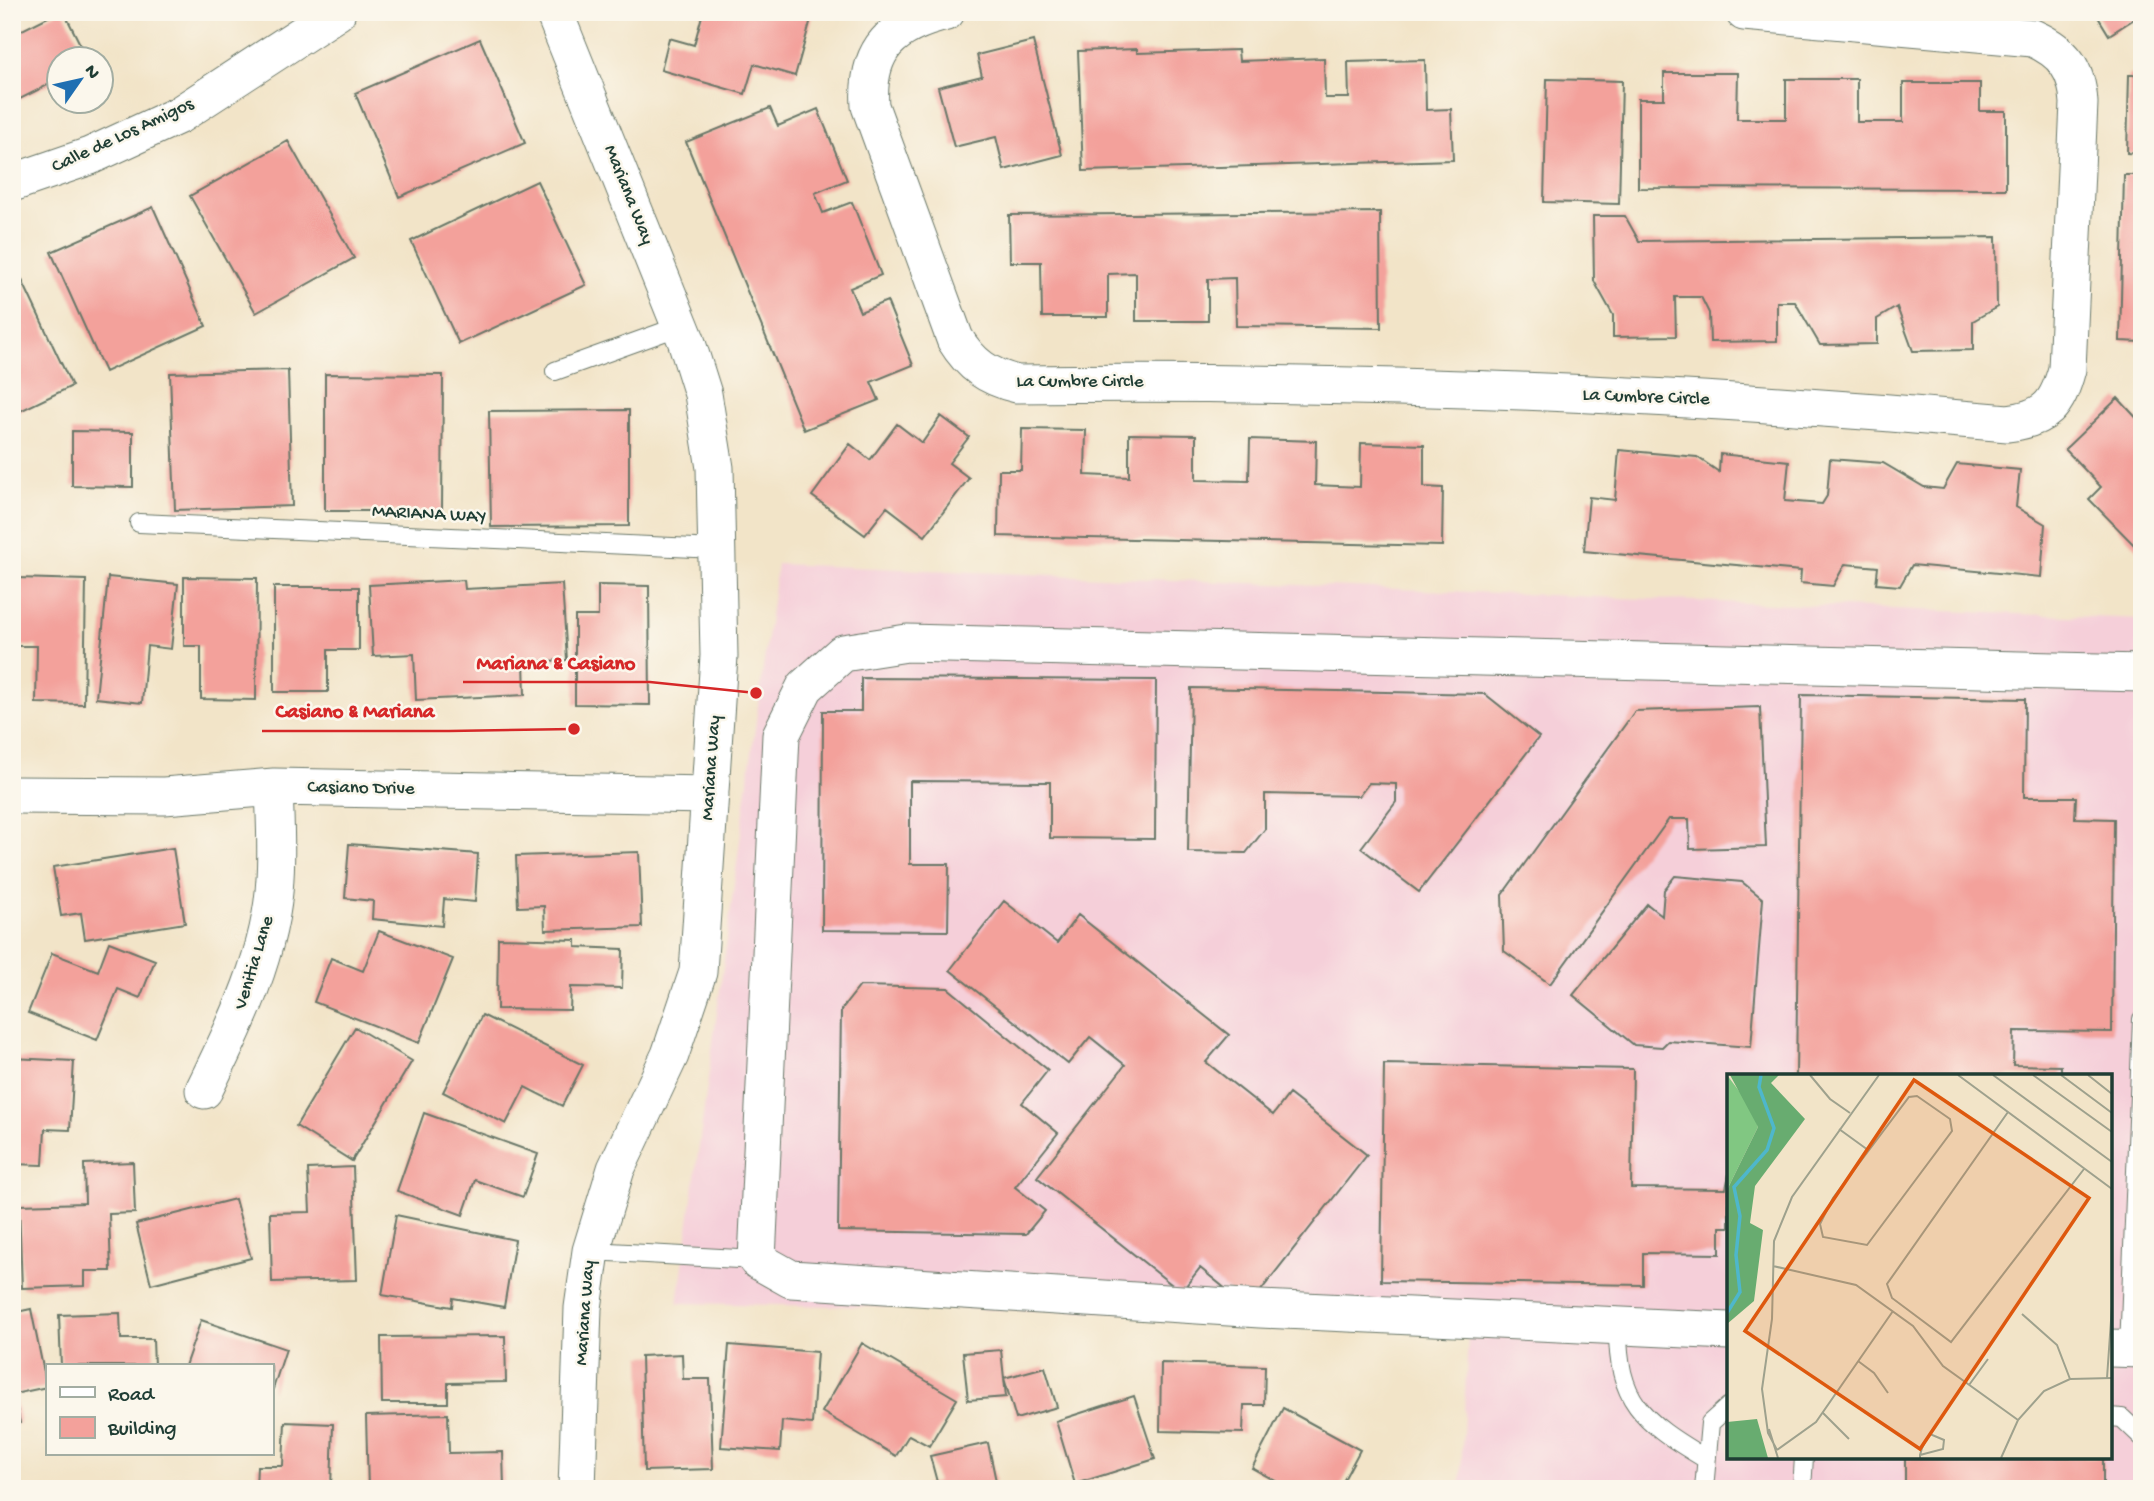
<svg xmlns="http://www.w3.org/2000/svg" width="2154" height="1501" viewBox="0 0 2154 1501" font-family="'Gochi Hand',sans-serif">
<rect width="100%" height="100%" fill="#fbf7ec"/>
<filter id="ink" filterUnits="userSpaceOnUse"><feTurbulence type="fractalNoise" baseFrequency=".0143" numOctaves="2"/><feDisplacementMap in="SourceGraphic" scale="14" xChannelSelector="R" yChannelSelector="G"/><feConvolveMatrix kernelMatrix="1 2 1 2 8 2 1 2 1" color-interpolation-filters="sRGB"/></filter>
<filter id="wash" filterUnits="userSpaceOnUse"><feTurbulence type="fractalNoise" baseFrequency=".00686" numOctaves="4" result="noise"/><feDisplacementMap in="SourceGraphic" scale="28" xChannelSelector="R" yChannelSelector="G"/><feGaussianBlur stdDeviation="1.57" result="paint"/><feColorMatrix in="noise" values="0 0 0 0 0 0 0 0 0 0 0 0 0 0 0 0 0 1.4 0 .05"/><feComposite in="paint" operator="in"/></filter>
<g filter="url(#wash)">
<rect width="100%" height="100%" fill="#f2e4c8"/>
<path fill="#f5cfd9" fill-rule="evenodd" d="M777 564 2142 619V1489H1460L1469 1319 678 1303ZM1729 1076H2110V1457H1729Z"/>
<g id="blocks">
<path fill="#f3a19b" d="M58 12H64L88 60H60V79L12 103V41L22 30Z
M703 12H813L795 76 754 64 745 94 661 70 669 38 694 45Z
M2095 12H2142V14L2109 35Z
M480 39 525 143 399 197 355 93Z
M1033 41 1062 155 1004 170 996 137 954 147 938 87 982 76 977 55Z
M1137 49V53L1238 50 1239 61 1324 58 1325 98H1349L1348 62 1425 60 1426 110 1451 109 1453 160 1083 171 1078 51Z
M1664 73H1738L1737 119H1786V79H1857V122H1903V83H1980V111H2006V189L1638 188V99H1664Z
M2129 75H2142V154L2127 153Z
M1547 79 1622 81 1619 204 1544 202Z
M770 108 778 126 818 109 847 180 815 193 823 213 852 202 881 275 850 288 860 312 887 301 913 365 871 382 879 400 804 430 686 142Z
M288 141 354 258 256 313 190 196Z
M2124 175H2142V342L2120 341Z
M537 181 586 285 459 344 411 241Z
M153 207 206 326 105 372 51 252Z
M1380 212 1381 328 1236 326 1235 278 1208 279V321H1136V273L1108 274V317H1042L1041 262H1010L1009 215Z
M1593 216H1625L1639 241 1996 237 1997 307 1973 321V350L1913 351 1897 307 1877 319V344L1820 345 1795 302H1777V341L1710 342 1709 313 1701 297H1675L1676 336 1613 337V315L1594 281Z
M12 259 72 386 12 415Z
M288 370 292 506 175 510 170 373Z
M325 374 443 375 442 511H325Z
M2118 398 2142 424V553L2089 499 2101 487 2065 449Z
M629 410V526L491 527 489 411Z
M941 416 969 437 949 463 969 478 925 536 887 507 865 535 812 496 850 444 870 460 897 424 922 443Z
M1022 429 1086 430 1085 475 1129 477V434L1196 435V480L1249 481 1250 439 1316 441 1315 485 1360 487 1361 443 1424 445V487L1443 488 1442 546 998 536 999 470H1021Z
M72 431 133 432V487L72 486Z
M1619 450 1697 457 1719 472 1720 454 1789 461 1785 501 1822 504 1827 496 1830 459 1883 463 1924 487 1943 489 1957 464 2020 470 2016 507 2045 524 2041 577 1912 565 1900 586 1876 584 1878 567 1845 564 1833 586 1800 583 1801 571 1584 551 1589 497 1615 500Z
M108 577 178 584 171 649 147 646 142 703 96 698Z
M184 577 257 578 256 700 201 699V646H184Z
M16 578 86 580 84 704 36 703 37 646H15Z
M464 580 465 589 562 584 567 660 524 662 525 695 416 700 414 654 373 656 369 585Z
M598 585 649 586 650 705 575 704V616H598Z
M274 587H359V650H328V692H274Z
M861 678 1156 680 1155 839 1050 838V782L910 781V864H949L948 931 822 930 823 711H861Z
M1191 688 1485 694 1539 737 1419 892 1361 848 1396 802V784L1369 783 1359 796 1265 794V829L1246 853 1188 852Z
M1801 695 2025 699 2024 797H2076L2075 818 2114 819 2112 1032 2014 1031 2013 1065 2061 1066V1076H1796Z
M1760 707 1766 847 1690 849 1689 819H1669L1550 984 1504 951 1502 895 1635 711Z
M349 844 478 854 475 902 444 899 442 926 372 919 373 901 345 898Z
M173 848 185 923 85 939 81 913 61 916 53 867Z
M639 852 642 927 545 930 544 906 518 907 516 856Z
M1675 876 1742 882 1763 899 1751 1047 1668 1041 1662 1047 1634 1045 1573 995 1647 904 1662 916 1664 890Z
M1004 901 1057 943 1078 915 1229 1035 1206 1062 1273 1115 1289 1094 1367 1155 1248 1307 1200 1268 1181 1292 1037 1177 1125 1065 1090 1037 1068 1064 950 970Z
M379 931 453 959 419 1043 314 1002 331 958 363 971Z
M498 938 576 940V947L623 949 622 988 571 987 570 1010 497 1009Z
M109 942 155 960 140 998 118 989 97 1040 28 1013 52 953 98 971Z
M860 986 948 988 1048 1070 1022 1103 1058 1133 1015 1187 1045 1211 1026 1234 838 1231 841 1010Z
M482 1015 583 1065 562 1106 525 1087 506 1124 443 1092Z
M355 1027 412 1061 352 1161 296 1126Z
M12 1058 74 1061 70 1130 45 1129 43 1165 12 1164Z
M1384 1064 1633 1069 1631 1188 1726 1189 1729 1174V1227H1720V1254L1643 1253V1285L1381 1281Z
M424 1113 538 1154 523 1197 475 1180 463 1215 397 1191Z
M133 1162 135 1213 109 1214 111 1271H85V1286L22 1288 19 1205 85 1203 84 1164Z
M353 1167 357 1280 272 1282 270 1213 310 1212 308 1169Z
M235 1199 251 1258 151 1284 136 1224Z
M396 1215 515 1240 504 1307 453 1298 452 1307 382 1295Z
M31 1309 47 1387 14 1394 20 1423 12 1425V1313Z
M120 1313 121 1339H153L154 1366H61L59 1315Z
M201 1320 286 1349 272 1392 271 1366H185Z
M505 1336 506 1382 448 1383V1403H382L381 1337Z
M862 1343 957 1399 929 1446 909 1435 896 1456 822 1412Z
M729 1345 817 1352 812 1424 782 1421 780 1451 721 1447Z
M1001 1350 1006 1397 968 1400 963 1353Z
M682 1354 683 1379H710L713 1469 644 1471 641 1356Z
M1161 1363 1265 1366 1264 1405H1244L1243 1433 1160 1431Z
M1045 1367 1057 1407 1016 1419 1004 1378Z
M1134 1396 1155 1459 1075 1484 1056 1421Z
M1283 1408 1360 1450 1339 1489H1290L1252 1468Z
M448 1414 449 1453 503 1452 504 1489H368L366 1416Z
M285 1422 333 1424 331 1489H256L257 1466H283Z
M988 1443 996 1481 976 1486 977 1489H914L937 1482 930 1456Z
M1905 1457H2103V1489H1905Z"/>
</g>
</g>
<g filter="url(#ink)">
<use href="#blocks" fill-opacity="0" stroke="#697768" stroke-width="2"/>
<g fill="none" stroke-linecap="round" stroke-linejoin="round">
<g stroke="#697768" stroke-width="20">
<path id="service" d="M555 371 680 326
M139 523 717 549
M591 1251 757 1260
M1618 1326C1617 1401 1642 1421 1704 1458
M2129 1349 2142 1019
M2110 1417 2122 1418 2142 1437
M1704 1489 1710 1423 1729 1406
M1802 1489 1804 1457"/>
</g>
<g stroke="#697768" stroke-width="39">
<path id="minor" d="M554 12 686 340 703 394 715 468 719 656 698 972 670 1055 616 1169 591 1251 583 1308 577 1489
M946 12C892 25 866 49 870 106L955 339C971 365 988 377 1017 384 1348 380 1679 393 2008 423 2046 418 2057 406 2067 369L2079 103C2077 69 2064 52 2033 38L1744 12
M12 183 90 156 179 115 337 12
M12 795 164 796 274 787 710 795
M204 1090C236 1025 272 952 275 878 277 848 275 818 274 787
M1729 1331 1260 1309 791 1279 757 1260 781 735 805 687 843 653 907 643 2142 673
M2110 1348 2142 1349"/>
</g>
<use href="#service" stroke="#fff" stroke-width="18"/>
<use href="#minor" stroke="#fff" stroke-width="37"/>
</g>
</g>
<g text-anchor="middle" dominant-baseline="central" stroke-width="5" stroke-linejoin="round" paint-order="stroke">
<g font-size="19" fill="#1f3d34" stroke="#fbf7ec">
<text transform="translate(123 136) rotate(-25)">Calle de Los Amigos</text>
<text transform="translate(628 195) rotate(68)">Mariana Way</text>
<text x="1080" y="382">La Cumbre Circle</text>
<text transform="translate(1646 398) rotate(2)">La Cumbre Circle</text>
<text transform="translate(429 515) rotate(3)">MARIANA WAY</text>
<text transform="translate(712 768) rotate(-86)">Mariana Way</text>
<text transform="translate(361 789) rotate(1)">Casiano Drive</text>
<text transform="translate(255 963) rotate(-73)">Venitia Lane</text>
<text transform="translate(586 1313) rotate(-86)">Mariana Way</text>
</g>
</g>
<g transform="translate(1727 1074)">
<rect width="385" height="385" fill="#f2e4c8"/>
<path d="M0 1 24 33 31 53 0 116Z" fill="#81c782"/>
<path d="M3 1H52L44 9 78 45 28 112 23 149 36 156 27 227 0 250V116L31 53ZM30 345 41 384H0V348Z" fill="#68ac70"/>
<path fill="none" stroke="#4eb7cc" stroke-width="3.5" d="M0 239 13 218 9 181 13 142 7 113 40 76 47 54 32 13 34 1"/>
<path fill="none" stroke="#9ea18d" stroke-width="2" d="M83 1 103 25 123 39M231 1 385 115M266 1 385 88M306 1 385 58M334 1 385 39M361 1 385 20M190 22 223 45 225 57 140 171 96 163 93 150 106 124 182 23ZM281 38 160 210 165 224 224 268 357 95M112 55 141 76M46 192 129 211 186 252 216 292 291 346M295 240 330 271 343 305M131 287 147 299 161 319M380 304 385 232M242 311 261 285M96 339 122 365M42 355 51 384M50 376 41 359 35 315 45 245 47 167 65 123 152 1M50 376 89 348 166 237M193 384V381L195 374 198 368 203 360 217 366 216 375 193 381M274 384 291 346 317 317 343 305 385 304"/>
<path fill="#de580e" fill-opacity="0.15" stroke="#de580e" stroke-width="3.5" d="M187 6 362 124 193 375 18 257Z"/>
<rect width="385" height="385" fill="none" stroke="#1f3d34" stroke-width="3.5"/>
</g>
<path fill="none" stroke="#d62828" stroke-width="2.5" d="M756 693L650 682H463M574 729L449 731H262"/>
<g fill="#d62828" stroke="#fbf7ec" stroke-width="2.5">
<circle cx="756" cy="693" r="7"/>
<circle cx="574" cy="729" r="7"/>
</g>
<g font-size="21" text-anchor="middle" font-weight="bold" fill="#d62828" stroke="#fbf7ec" stroke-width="5" stroke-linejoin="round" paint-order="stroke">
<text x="556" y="669">Mariana &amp; Casiano</text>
<text x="355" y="717">Casiano &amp; Mariana</text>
</g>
<rect width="2154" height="1501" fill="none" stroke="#fbf7ec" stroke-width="42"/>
<rect x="46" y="1364" width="228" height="91" fill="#fbf7ec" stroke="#a3ada2" stroke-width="2"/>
<rect x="60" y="1387" width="35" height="10" fill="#ffffff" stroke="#a3ada2" stroke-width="2"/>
<text x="108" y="1400" font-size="21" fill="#1f3d34">Road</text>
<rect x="60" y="1417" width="35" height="21" fill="#f3a19b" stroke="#a3ada2" stroke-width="2"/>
<text x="108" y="1434" font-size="21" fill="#1f3d34">Building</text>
<g transform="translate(80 80) rotate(56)"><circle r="33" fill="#fbf7ec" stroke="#a3ada2" stroke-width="2"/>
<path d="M0-5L12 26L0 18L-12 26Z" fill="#1f6fb2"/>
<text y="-10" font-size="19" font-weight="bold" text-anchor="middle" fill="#1f3d34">N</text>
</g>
</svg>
